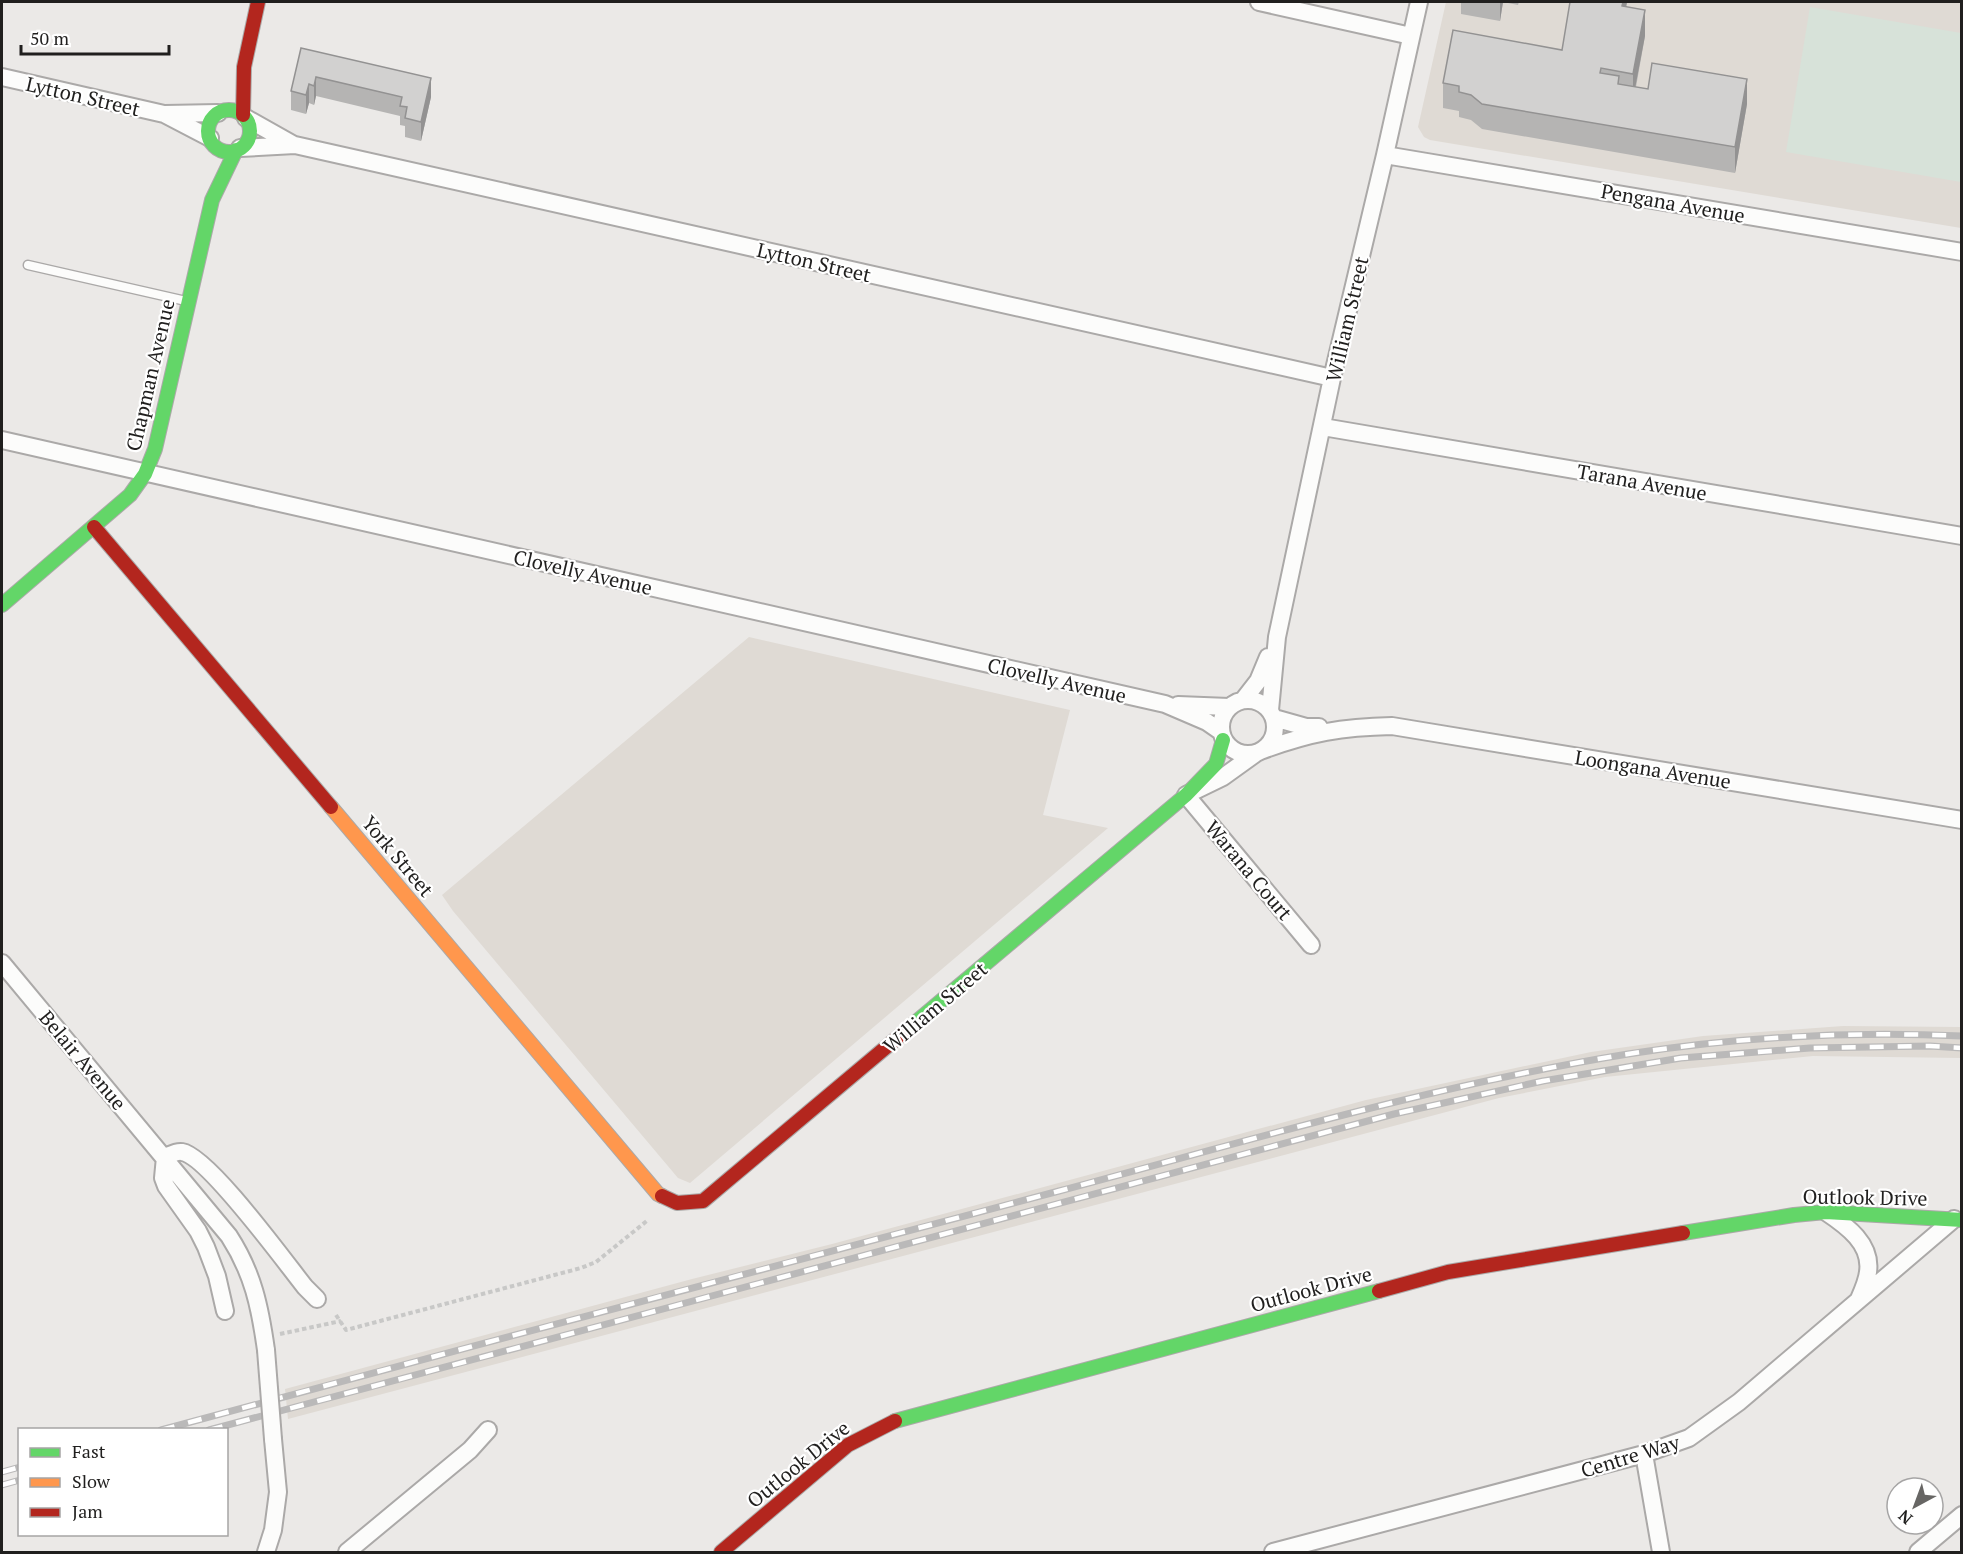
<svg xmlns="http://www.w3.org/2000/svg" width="1963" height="1554" viewBox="0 0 1963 1554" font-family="'PT Serif',serif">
<rect width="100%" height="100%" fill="#ebe9e7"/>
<path fill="#dfdad4" d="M1446 2H1961V228L1430 140 1424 137 1418 127Z
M749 637 1070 710 1043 815 1108 828 690 1183 678 1178 453 911 442 895Z
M1843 1026 1961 1027V1058L1813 1056 1605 1077 1499 1098 288 1419 285 1389 692 1279 832 1244 1366 1100 1591 1052 1703 1036Z"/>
<path fill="#d7e2d9" d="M1810 7 1961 33V182L1786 152Z"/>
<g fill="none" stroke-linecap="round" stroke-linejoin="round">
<g stroke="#aba9a8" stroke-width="11">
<path id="lane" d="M28 265 186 301"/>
</g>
<g stroke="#aba9a8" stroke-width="20">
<path id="street" d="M1259 2 1411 36
M2 77 164 114 210 138
M165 114 218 113
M246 118 294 145
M240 148 295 145 1332 378
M1385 155 1962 252
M1323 427 1962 536
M2 440 1165 704 1207 722 1220 731
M1244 699 1258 681 1268 657
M1221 727a27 27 0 1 1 54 0a27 27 0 1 1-54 0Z
M1178 705 1229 707
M1270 710 1277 637 1332 378 1385 155 1419 2
M1274 718 1306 727H1319
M1263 750C1310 733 1341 727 1392 726L1962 820
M1255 754 1223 777 1186 795 1311 945
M2 963 229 1236C253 1273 260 1307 266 1350
M1826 1212C1847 1226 1872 1244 1868 1272 1867 1281 1863 1290 1859 1299
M225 1311 217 1276 206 1247 198 1231 166 1186 163 1178 165 1157C170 1155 176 1151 182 1152 208 1156 285 1262 305 1287L317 1299
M1644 1454 1661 1552
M266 1552 273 1530 278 1492 273 1439
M347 1552 470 1450 488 1430
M1273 1552 1644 1454 1689 1438 1739 1402 1954 1219
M1918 1552 1962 1515"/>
</g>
<g stroke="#aba9a8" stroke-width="16">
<path id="fast" d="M208 131a21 21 0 1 1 42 0a21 21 0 1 1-42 0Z
M2 605 130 495 145 474 155 449 212 200 236 150
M903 1033 1186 795 1216 764 1223 740
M1683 1233 1794 1215 1826 1212 1962 1220
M895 1421 1379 1291"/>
</g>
<g stroke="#aba9a8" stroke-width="16">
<path id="slow" d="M331 807 658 1194 662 1196"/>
</g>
<g stroke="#aba9a8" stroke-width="16">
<path id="jam" d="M243 115 244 67 258 2
M94 527 331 807
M662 1196 677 1203 703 1201 903 1033
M1379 1291 1448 1272 1683 1233
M721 1552 848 1445 895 1421"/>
</g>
<path stroke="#c8c8c7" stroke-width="4" stroke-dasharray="4.5 3" stroke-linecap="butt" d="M336 1315 346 1330 581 1268 596 1262 648 1220
M280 1334 341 1321"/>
<use href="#lane" stroke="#fcfcfb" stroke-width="8"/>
<use href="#street" stroke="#fcfcfb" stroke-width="16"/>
<use href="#fast" stroke="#63d668" stroke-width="14"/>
<use href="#slow" stroke="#ff974d" stroke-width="14"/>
<use href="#jam" stroke="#b3261e" stroke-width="14"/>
<g stroke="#bab9b9" stroke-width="7">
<path id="rail" d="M161 1430C460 1349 759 1270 1059 1191 1247 1141 1435 1085 1628 1054 1738 1037 1850 1031 1962 1036
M209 1430 1394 1114 1543 1081 1681 1058 1810 1048 1930 1046 1962 1048
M2 1472 20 1467
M2 1485 20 1480"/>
</g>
<use href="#rail" stroke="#fff" stroke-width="4.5" stroke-dasharray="14" stroke-linecap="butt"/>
<g stroke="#aba9a8" stroke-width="20" stroke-linecap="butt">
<path id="street-bridge" d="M266 1350 273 1439"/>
</g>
<use href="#street-bridge" stroke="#fcfcfb" stroke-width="16"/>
</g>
<path fill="#b5b4b3" d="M1461 2H1519L1518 5 1503 2 1500 21 1461 14Z
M1570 2H1627L1626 7 1645 36 1636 87 1747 104 1735 173 1482 129 1471 120 1459 117V111L1443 108V83L1562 50Z
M301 48 431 97 421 141 405 137V126L400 125V116L316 96 314 105 309 103 306 114 291 110V91Z"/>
<path fill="#939292" d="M1500 2H1503L1500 21Z
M1623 2H1627L1622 31V6Z
M1645 10V36L1633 99V74Z
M316 77V96L314 105V86Z
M431 78V97L421 141V122Z
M1747 79V104L1735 173V147Z
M309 84V103L306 114V95Z"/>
<path fill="#d2d1d0" stroke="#939292" stroke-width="1.5" d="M1570 2H1623L1622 6 1645 10 1633 74 1601 68 1600 73 1619 76 1618 84 1648 89 1652 63 1747 79 1735 147 1482 104 1471 95 1459 92V86L1443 83 1453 30 1562 50Z
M301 48 431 78 421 122 405 118 407 107 400 106 402 97 316 77 314 86 309 84 306 95 291 91Z"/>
<g text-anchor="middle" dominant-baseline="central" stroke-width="4.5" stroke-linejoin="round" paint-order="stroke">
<g font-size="20" fill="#201f1e" stroke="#fff">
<text transform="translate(83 96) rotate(13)">Lytton Street</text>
<text transform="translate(1673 203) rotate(10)">Pengana Avenue</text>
<text transform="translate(814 262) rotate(13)">Lytton Street</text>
<text transform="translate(1347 319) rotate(-77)">William Street</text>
<text transform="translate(150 375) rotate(-77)">Chapman Avenue</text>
<text transform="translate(1642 482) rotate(10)">Tarana Avenue</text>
<text transform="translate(583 572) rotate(13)">Clovelly Avenue</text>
<text transform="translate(1057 680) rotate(13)">Clovelly Avenue</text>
<text transform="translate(1653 769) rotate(9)">Loongana Avenue</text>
<text transform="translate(398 856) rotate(50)">York Street</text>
<text transform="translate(1249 870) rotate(50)">Warana Court</text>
<text transform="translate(935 1007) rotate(-40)">William Street</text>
<text transform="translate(83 1060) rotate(50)">Belair Avenue</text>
<text transform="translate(1865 1197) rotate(1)">Outlook Drive</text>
<text transform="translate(1311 1289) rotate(-15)">Outlook Drive</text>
<text transform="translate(1630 1456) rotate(-17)">Centre Way</text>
<text transform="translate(798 1464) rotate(-39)">Outlook Drive</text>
</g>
</g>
<rect width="1963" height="1554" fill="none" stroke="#201f1e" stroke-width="6"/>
<rect x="18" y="1428" width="210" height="108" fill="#ffffff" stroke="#a6a5a5" stroke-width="1.5"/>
<rect x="30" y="1448" width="30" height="9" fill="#63d668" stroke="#a6a5a5" stroke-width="1.5"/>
<text x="72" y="1458" font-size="18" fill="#201f1e">Fast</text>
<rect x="30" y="1478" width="30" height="9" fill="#ff974d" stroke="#a6a5a5" stroke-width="1.5"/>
<text x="72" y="1488" font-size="18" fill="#201f1e">Slow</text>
<rect x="30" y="1508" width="30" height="9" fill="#b3261e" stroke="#a6a5a5" stroke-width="1.5"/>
<text x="72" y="1518" font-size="18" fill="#201f1e">Jam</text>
<g transform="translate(1915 1506) rotate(221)"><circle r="28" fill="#ffffff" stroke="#a6a5a5" stroke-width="1.5"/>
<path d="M0-4.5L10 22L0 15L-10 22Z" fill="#676664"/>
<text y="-9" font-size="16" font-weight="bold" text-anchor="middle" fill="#201f1e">N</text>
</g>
<path d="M21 45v9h148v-9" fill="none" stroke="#201f1e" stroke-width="3"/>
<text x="30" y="45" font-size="18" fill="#201f1e" stroke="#ffffff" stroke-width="4.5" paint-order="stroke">50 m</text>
</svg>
